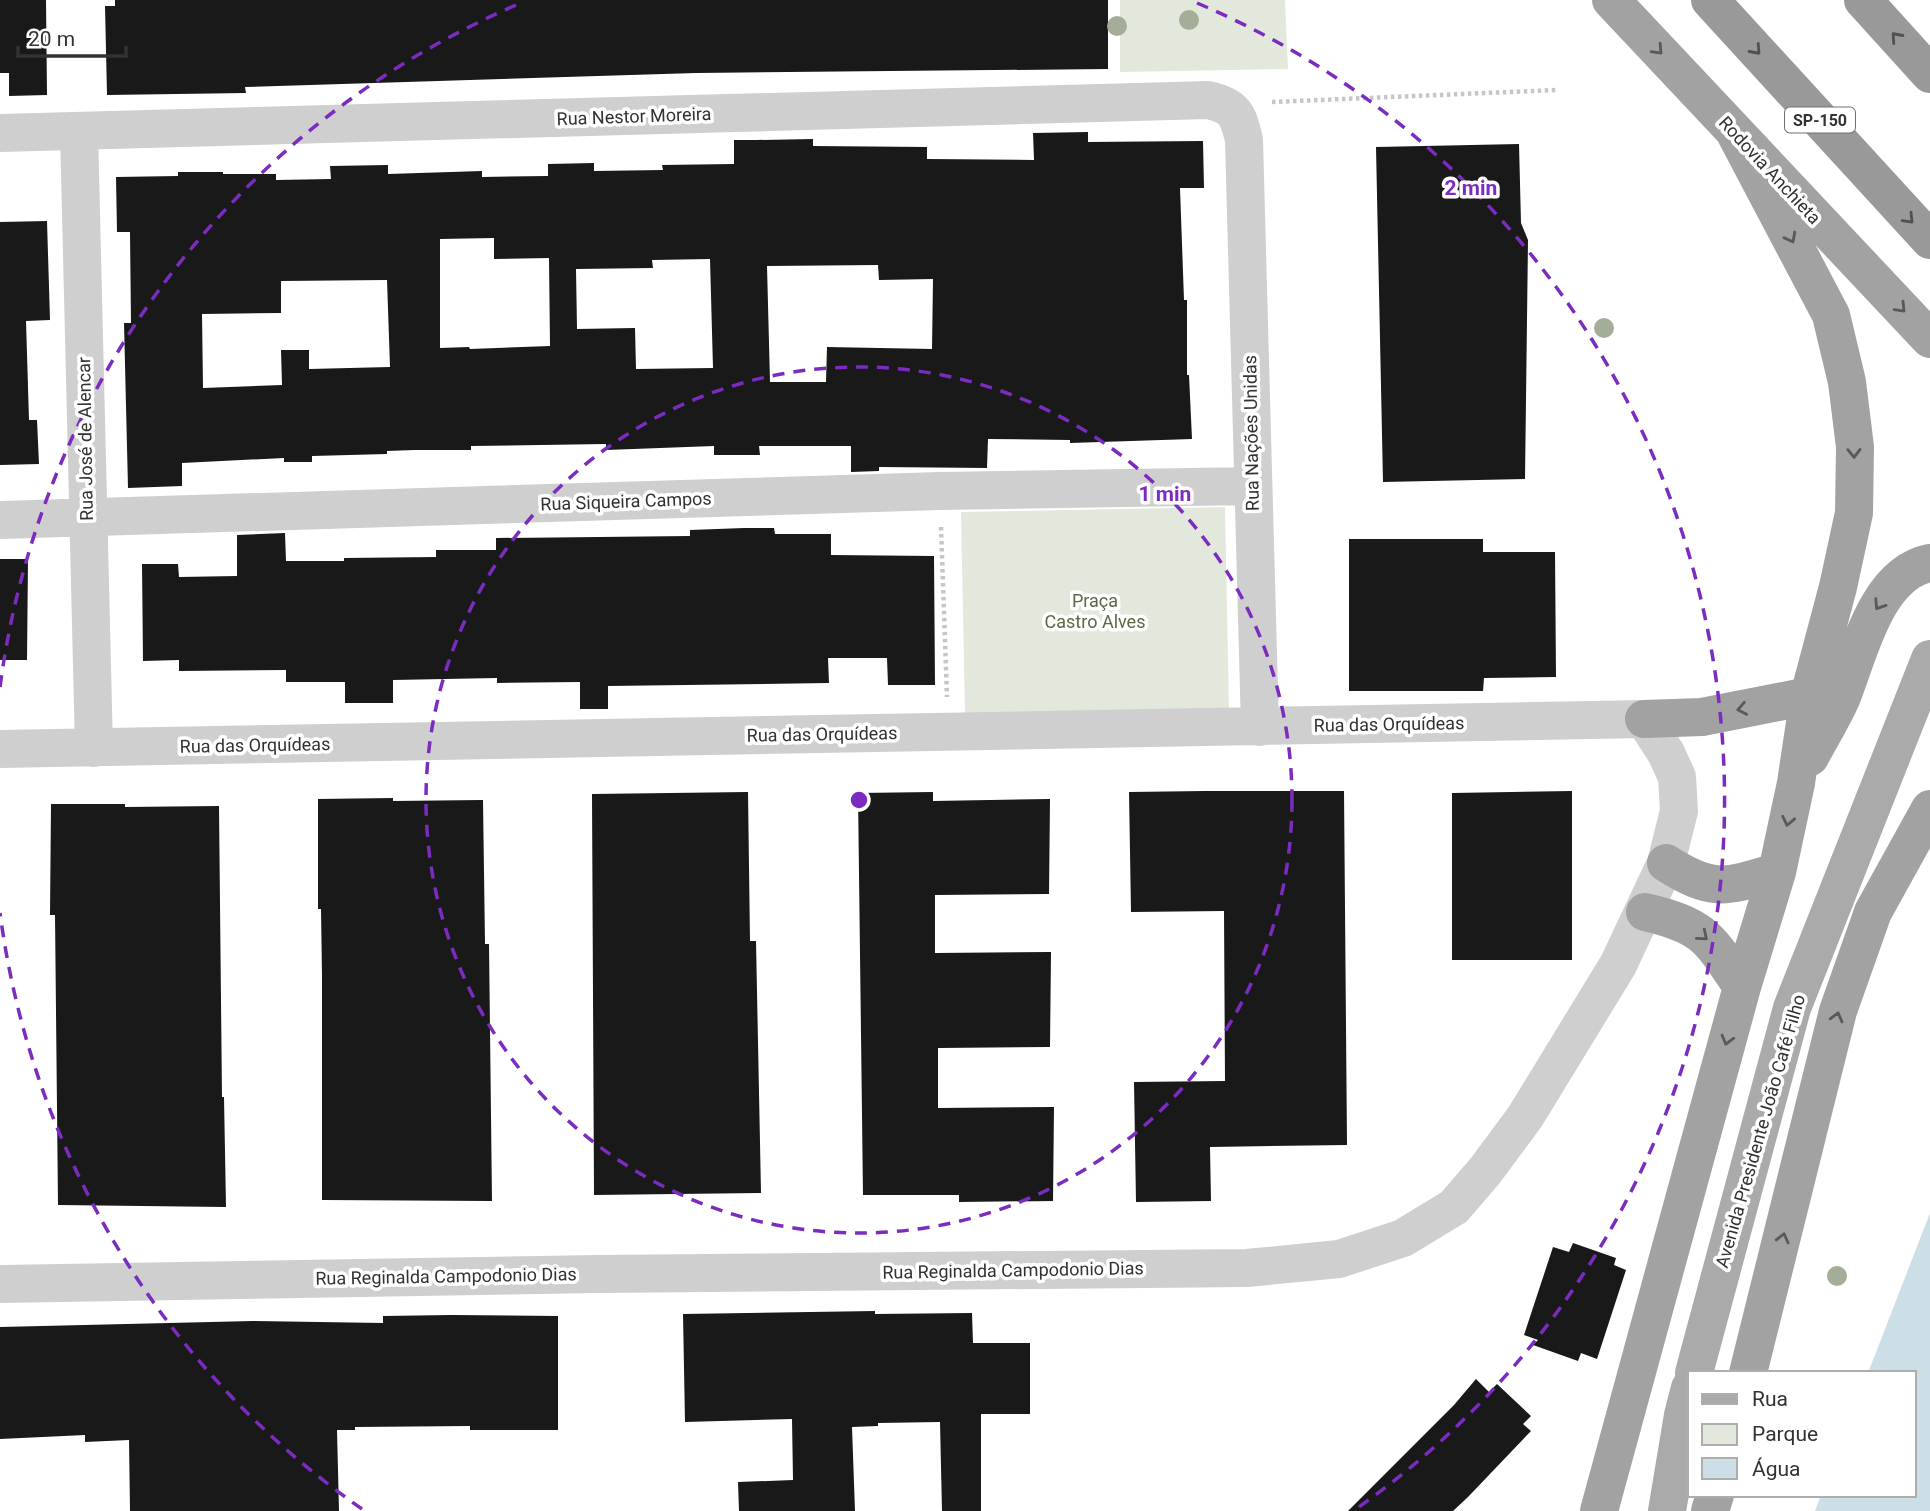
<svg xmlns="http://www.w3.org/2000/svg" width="1930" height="1511" viewBox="0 0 1930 1511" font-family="Roboto,sans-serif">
<rect width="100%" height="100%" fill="#fff"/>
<path fill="#e3e8dd" d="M1120 0H1285L1288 69 1120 72Z
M1225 507 1229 709 965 714 961 512Z"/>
<path fill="#ccdfe6" d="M1930 1213V1511H1815L1821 1495H1914V1373H1868Z"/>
<path fill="#191919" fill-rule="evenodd" d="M0 0H46L47 95 9 96V73H0Z
M115 0H1108V69L696 73 245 87 246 93 107 95 105 6H115Z
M1088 132V142L1203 141 1204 188H1180L1184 300H1187V375H1189L1192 439 1070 443V440L988 439 987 468 879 467V471L851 472V446H759L760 455H714V446L606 450V444L471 446V450H415L387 451V454L312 456V462H284V458L182 463V486L128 488 124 323H131L130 232H117L116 177 178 176V172H223V174H276V180L331 179 330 166 388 165V174L482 171V177L548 176V164L594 163V171L663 170 662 165 734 164V140H756L813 139V146L927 147V159L1034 160 1033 133ZM494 238V259L549 258 550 346 470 349 469 347 440 348V239ZM710 259 713 368 636 369 635 328 577 329 576 269 653 268 652 260ZM878 265 879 280 933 279 932 349 827 347 826 382H770L767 266ZM387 280 390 367 309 369V350H281L282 385 203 388 202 314 281 313V281Z
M1519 144 1521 223 1528 240 1525 479 1383 482 1376 147Z
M47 221 50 320 26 321 29 420H37L39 464 0 465V222Z
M744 528H774L775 534H831V555L934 556 935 685H888L887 658H828L829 683 608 686V709H580V682L497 683V678L393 680V703H345V682H286V670L179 671V660L143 661 142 564H178L179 577 237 576V535L285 533 286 561H344V558L436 557V550H496V538L690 536V530Z
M1349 539H1483V552H1555L1556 677 1484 678 1483 691H1349Z
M0 559H28L27 660H0Z
M1205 791H1344L1347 1145 1210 1147 1211 1201 1136 1202 1134 1082 1225 1081 1224 911 1131 912 1129 792Z
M1572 791V960H1452V793Z
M748 792 750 941H756L761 1193 594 1195 592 794Z
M933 792V801L1050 799 1049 894 935 895V953L1051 952 1050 1047 938 1048V1108L1054 1107 1053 1201 959 1202V1195H863L858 793Z
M393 798V801L483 800 485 944H489L492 1201 322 1200V976L321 909H318V799Z
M51 804H125V807L219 806 222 1097H224L226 1207 58 1205 55 915H50Z
M1573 1243 1616 1258 1614 1265 1626 1270 1597 1359 1581 1353 1578 1361 1533 1345 1538 1340 1524 1335 1553 1247 1569 1252Z
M875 1311V1314L972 1313 973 1343H1030V1414H981V1511H942L940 1422 878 1423V1426L852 1427 855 1511H739L738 1482 793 1480 792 1419 685 1422 683 1314Z
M452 1315 558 1316V1430H470V1426L355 1427V1430H337L339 1511H130L129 1440 85 1442V1435L0 1439V1327L253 1321 383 1323V1316Z
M1476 1379 1489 1392 1497 1384 1531 1416 1523 1424 1531 1431 1468 1497 1453 1511H1348L1454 1405Z"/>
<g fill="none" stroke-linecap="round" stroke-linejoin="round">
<path stroke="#c6c6c6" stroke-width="4.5" stroke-dasharray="3.5 3.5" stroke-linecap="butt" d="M1272 102 1557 90
M941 527 947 697"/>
<path stroke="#cfcfcf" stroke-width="38" d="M79 131 94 748
M0 133 1208 100C1235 106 1238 114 1244 140L1260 727
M0 520 940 491 1252 486
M0 749 1644 719 1666 753 1677 777 1679 811 1666 863 1618 965 1525 1117 1485 1171 1454 1207 1403 1238 1339 1259 1247 1268 597 1274 0 1284"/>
<path stroke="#aaa" stroke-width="38" d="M1694 1373 1792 1008 1930 659
M1667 1511 1683 1415 1690 1388"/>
<path stroke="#a2a2a2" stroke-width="38" d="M1611 0 1930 339
M1644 719 1702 717 1809 696
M1810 757C1820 738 1832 719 1841 699 1859 655 1875 574 1930 563
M1666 863C1713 893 1726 887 1777 872
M1645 912C1705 926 1709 938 1742 987
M1748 1373 1838 1011 1873 912 1930 809
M1599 1511 1742 987 1777 872 1796 783 1809 696 1838 587 1854 513 1855 447 1847 382 1831 315 1736 135
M1710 1511 1715 1495"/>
<path stroke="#999" stroke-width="38" d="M1710 0 1930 240
M1863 0 1930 74"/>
</g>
<g fill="#a4ad98">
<circle cx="1189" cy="20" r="10"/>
<circle cx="1117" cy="26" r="10"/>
<circle cx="1604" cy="328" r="10"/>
<circle cx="1837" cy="1276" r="10"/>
</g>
<defs><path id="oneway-chevron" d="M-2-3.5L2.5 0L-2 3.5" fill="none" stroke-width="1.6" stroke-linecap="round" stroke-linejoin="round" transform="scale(1.75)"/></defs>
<g stroke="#515151">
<use href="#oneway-chevron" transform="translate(1896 37) rotate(-132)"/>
<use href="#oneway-chevron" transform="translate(1756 50) rotate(48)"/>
<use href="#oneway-chevron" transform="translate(1909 219) rotate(46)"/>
</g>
<g stroke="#595959">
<use href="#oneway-chevron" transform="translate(1658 50) rotate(47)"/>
<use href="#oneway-chevron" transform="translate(1791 238) rotate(62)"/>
<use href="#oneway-chevron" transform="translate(1901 308) rotate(46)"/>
<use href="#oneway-chevron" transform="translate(1854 453) rotate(89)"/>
<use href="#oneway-chevron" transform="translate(1879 605) rotate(123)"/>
<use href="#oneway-chevron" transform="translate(1742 709) rotate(169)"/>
<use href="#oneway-chevron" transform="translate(1788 821) rotate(102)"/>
<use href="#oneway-chevron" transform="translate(1703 936) rotate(40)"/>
<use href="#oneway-chevron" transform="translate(1837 1017) rotate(-75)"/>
<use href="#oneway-chevron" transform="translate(1727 1040) rotate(105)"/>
<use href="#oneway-chevron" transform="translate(1783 1238) rotate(-76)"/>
</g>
<g fill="none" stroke="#7b2cbf" stroke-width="3.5" stroke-dasharray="12 9">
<circle cx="859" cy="800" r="433"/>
<path d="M362 1509A866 866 0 0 1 0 913M0 687A866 866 0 0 1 521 3M1197 3A866 866 0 0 1 1356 1509"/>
</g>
<g text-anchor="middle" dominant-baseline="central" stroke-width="7" stroke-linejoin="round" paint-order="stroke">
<rect fill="#fff" stroke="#707070" stroke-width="2" x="1785" y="107.5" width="70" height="25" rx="5"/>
<g font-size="16" font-weight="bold" fill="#323232">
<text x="1820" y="120">SP-150</text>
</g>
<g font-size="18" fill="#323232" stroke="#fff">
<text transform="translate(634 116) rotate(-2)">Rua Nestor Moreira</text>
<text transform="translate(1770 170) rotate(47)">Rodovia Anchieta</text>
<text transform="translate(1251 433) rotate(-91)">Rua Nações Unidas</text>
<text transform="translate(85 439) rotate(-91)">Rua José de Alencar</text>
<text transform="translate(626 501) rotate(-2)">Rua Siqueira Campos</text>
<text transform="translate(1389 724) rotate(-1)">Rua das Orquídeas</text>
<text transform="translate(822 734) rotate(-1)">Rua das Orquídeas</text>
<text transform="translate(255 745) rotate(-1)">Rua das Orquídeas</text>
<text transform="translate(1760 1131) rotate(-74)">Avenida Presidente João Café Filho</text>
<text transform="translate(1013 1270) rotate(-1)">Rua Reginalda Campodonio Dias</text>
<text transform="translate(446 1276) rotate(-1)">Rua Reginalda Campodonio Dias</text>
</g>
<g font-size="18" fill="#5a6a44" stroke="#fff">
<text x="1095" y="600">Praça<tspan x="1095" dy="21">Castro Alves</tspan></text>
</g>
</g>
<circle cx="859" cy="800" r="10" fill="#7b2cbf" stroke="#fff" stroke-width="3.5"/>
<g font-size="21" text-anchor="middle" font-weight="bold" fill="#7b2cbf" stroke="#fff" stroke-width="7" stroke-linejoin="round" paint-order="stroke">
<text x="1471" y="195">2 min</text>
<text x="1165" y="501">1 min</text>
</g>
<rect x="1688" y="1371" width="228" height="126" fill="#ffffff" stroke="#adadad" stroke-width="2"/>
<rect x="1702" y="1394" width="35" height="10" fill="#aaaaaa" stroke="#adadad" stroke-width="2"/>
<text x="1752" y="1406" font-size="21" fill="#323232">Rua</text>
<rect x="1702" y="1424" width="35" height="21" fill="#e3e8dd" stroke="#adadad" stroke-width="2"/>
<text x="1752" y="1441" font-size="21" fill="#323232">Parque</text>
<rect x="1702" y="1458" width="35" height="21" fill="#ccdfe6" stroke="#adadad" stroke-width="2"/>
<text x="1752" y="1476" font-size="21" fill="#323232">Água</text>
<path d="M18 46v10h108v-10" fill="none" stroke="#323232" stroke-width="3.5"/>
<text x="28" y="46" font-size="21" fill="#323232" stroke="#ffffff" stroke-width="5" paint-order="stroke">20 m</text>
</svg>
